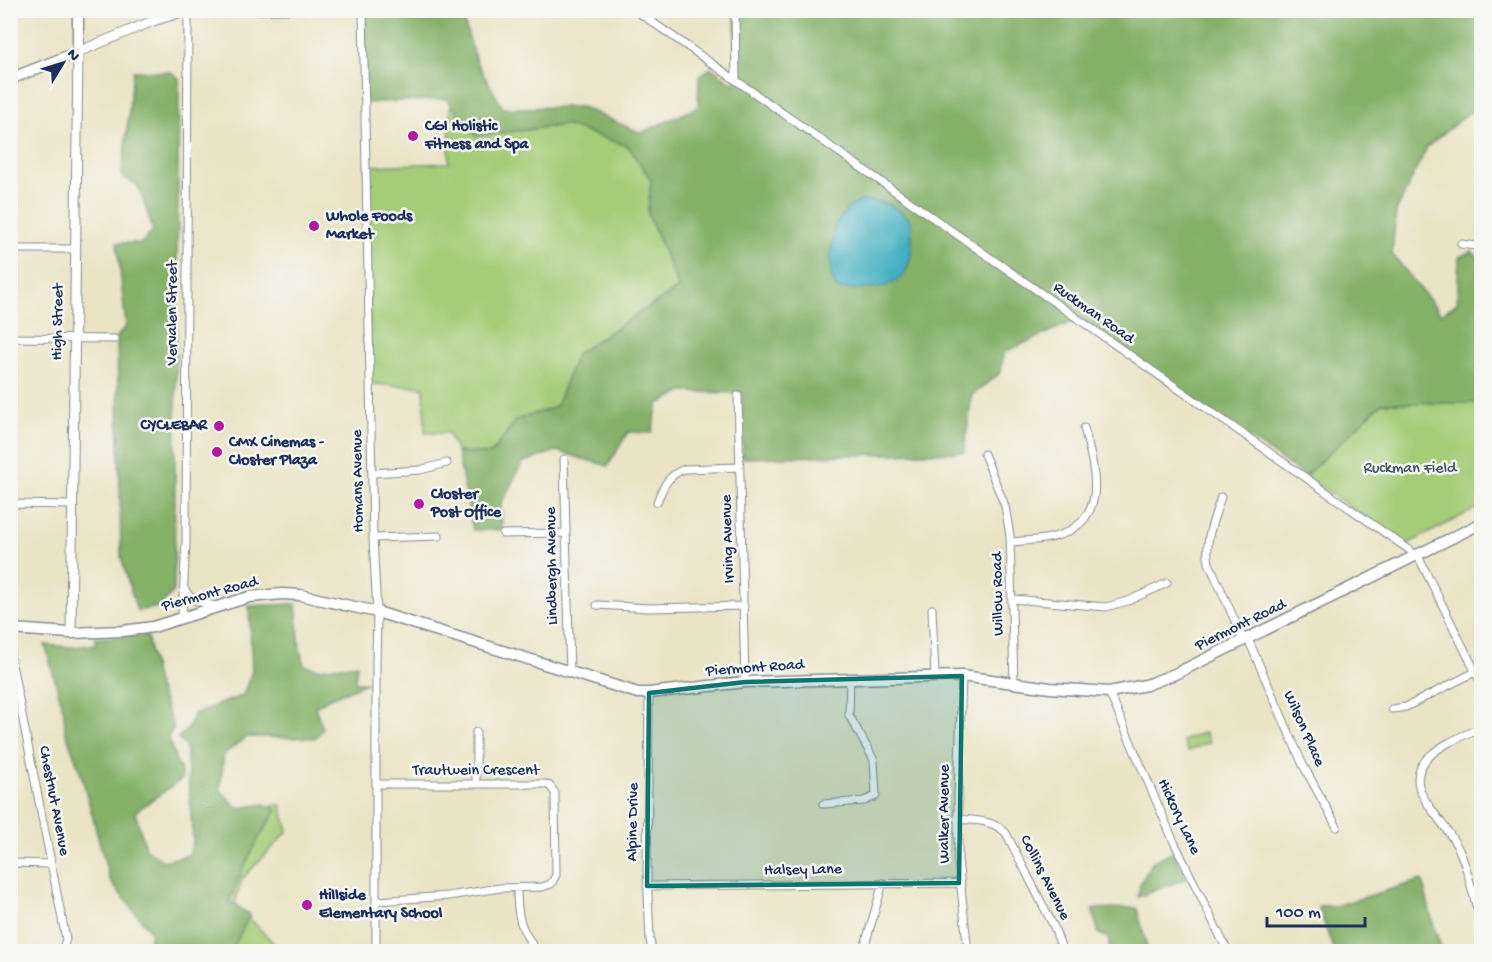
<svg xmlns="http://www.w3.org/2000/svg" width="1492" height="962" viewBox="0 0 1492 962" font-family="'Gochi Hand',sans-serif">
<rect width="100%" height="100%" fill="#f6f6f2"/>
<filter id="ink" filterUnits="userSpaceOnUse"><feTurbulence type="fractalNoise" baseFrequency=".0167" numOctaves="2"/><feDisplacementMap in="SourceGraphic" scale="12" xChannelSelector="R" yChannelSelector="G"/><feConvolveMatrix kernelMatrix="1 2 1 2 8 2 1 2 1" color-interpolation-filters="sRGB"/></filter>
<filter id="wash" filterUnits="userSpaceOnUse"><feTurbulence type="fractalNoise" baseFrequency=".008" numOctaves="4" result="noise"/><feDisplacementMap in="SourceGraphic" scale="24" xChannelSelector="R" yChannelSelector="G"/><feGaussianBlur stdDeviation="1.35" result="paint"/><feColorMatrix in="noise" values="0 0 0 0 0 0 0 0 0 0 0 0 0 0 0 0 0 1.4 0 .05"/><feComposite in="paint" operator="in"/></filter>
<g filter="url(#wash)">
<rect width="100%" height="100%" fill="#eae4c5"/>
<path fill="#a5cc77" stroke="#607e6a" stroke-width="1.5" d="M450 107H454L477 136 565 125 628 146 651 180 648 214 679 288 577 353 556 407 516 420 491 454 457 452 448 433H425L424 387 371 384 366 166 449 163Z
M1481 402V506L1406 545 1305 476 1382 403Z
M1205 732 1210 742 1188 751 1183 741Z
M281 805 288 831 242 879 235 903 281 951H231L220 895 239 808Z"/>
<path fill="#84b068" stroke="#507063" stroke-width="1.5" d="M363 11H461L476 61 503 108 582 107 641 133 698 107 699 76 711 68 735 84V11H1481V113L1473 109 1427 147 1396 212 1392 254 1441 314 1457 303 1459 257 1472 251 1481 262V403H1382L1305 476 1076 320 1005 352 999 374 972 395 964 452 743 458 742 393 682 392 658 404 652 433 628 432 608 466 556 451 522 463 501 504 502 530H473L457 452 491 454 516 420 556 407 577 353 679 288 648 214 651 180 628 146 565 125 476 136 447 99 365 103Z
M133 71 171 72 179 78 174 591 159 607 137 611 121 557 117 337 126 326 117 243H142L153 230 138 185 122 177Z
M296 604 300 649 304 665 319 669 357 664 355 682H369L328 699 315 707 323 729 315 738 247 737 224 754 220 790 238 808 265 804 277 810C256 839 242 869 229 903L250 914 232 951H146L151 934 150 931 110 881 81 774 65 730 64 712 45 645 69 647 96 645 95 638 147 635 157 684 174 728 168 736 178 767H180L182 779 135 812 146 849 163 861 189 855 193 841 186 747 178 738 188 728 194 714 243 695 252 671 249 606Z
M1172 852 1188 878 1138 897 1140 884 1153 861Z
M1422 880 1435 931 1443 951H1334L1318 906H1335Z
M1137 908 1148 951H1109V938L1099 934 1092 909Z"/>
<path fill="#43b0c1" stroke="#2f7090" stroke-width="1.5" d="M862 201C885 200 894 205 911 220 916 285 897 290 837 289L831 275V258L834 226 848 208Z"/>
</g>
<g filter="url(#ink)">
<g fill="none" stroke-linecap="round" stroke-linejoin="round">
<g stroke="#828a92" stroke-width="9">
<path id="street" d="M363 10 373 538 377 612 376 661V952
M635 10 1418 556 1482 685
M735 10 736 80
M1461 244 1476 246 1482 253
M10 249H75
M10 338 114 339
M738 396 745 682
M984 454 1005 506 1010 536 1014 683
M564 459 570 673
M372 473 420 470 447 463
M1221 497C1214 519 1204 540 1209 563L1244 641
M657 502C663 486 669 474 685 469L740 467
M10 504 72 505
M503 534 565 533
M373 538 439 536
M1011 542C1026 540 1043 541 1057 536 1111 519 1094 468 1084 428
M184 588C191 602 202 603 216 606
M1013 599 1106 607 1128 601 1167 583
M597 605 649 608 744 606
M932 609 935 676
M182 616 186 543 188 11 287 10
M1248 639 1303 765 1337 827
M10 654 66 939 62 952
M962 676 958 794V860L968 952
M1109 692 1174 842 1228 952
M649 693 647 872 650 939 652 952
M1392 709 1406 707 1475 672
M1482 727C1455 740 1400 758 1424 798 1434 815 1449 830 1458 848 1470 871 1472 898 1482 923
M476 732V784
M823 804 864 801 876 796 874 760 849 715 850 679
M957 819C975 821 992 819 1006 833L1054 927 1063 952
M10 863 51 864
M647 886 959 883
M517 888C517 917 520 928 537 952
M377 901 448 896 500 888 542 887 551 884 556 875 555 793 550 786 545 784H377
M863 952 883 883"/>
</g>
<g stroke="#828a92" stroke-width="11">
<path id="secondary" d="M71 633 78 52 153 21 188 10"/>
</g>
<g stroke="#828a92" stroke-width="13">
<path id="primary" d="M10 79 78 52V10
M10 629 71 633 123 631 153 627 249 597 282 594 300 595 377 612 638 693H649L745 682 962 676 1050 688 1109 692 1146 685 1175 674 1482 523"/>
</g>
<use href="#street" stroke="#fff" stroke-width="7"/>
<use href="#secondary" stroke="#fff" stroke-width="9"/>
<use href="#primary" stroke="#fff" stroke-width="10"/>
</g>
</g>
<path fill="#0f766e" fill-opacity="0.2" stroke="#0f766e" stroke-width="4.5" stroke-linejoin="round" d="M962 676 959 883 647 886 649 693 745 682Z"/>
<g fill="#b5179e" stroke="#f6f6f2" stroke-width="2">
<circle cx="413" cy="136" r="6"/>
<circle cx="314" cy="226" r="6"/>
<circle cx="219" cy="426" r="6"/>
<circle cx="217" cy="452" r="6"/>
<circle cx="419" cy="504" r="6"/>
<circle cx="307" cy="905" r="6"/>
</g>
<g text-anchor="middle" dominant-baseline="central" stroke-width="5" stroke-linejoin="round" paint-order="stroke">
<g font-size="16" font-weight="bold" fill="#1b2f5e" stroke="#f6f6f2" text-anchor="start">
<text x="425" y="127">CGI Holistic<tspan x="425" dy="18">Fitness and Spa</tspan></text>
<text x="326" y="217">Whole Foods<tspan x="326" dy="18">Market</tspan></text>
<text x="207" y="426" text-anchor="end">CYCLEBAR</text>
<text x="229" y="443">CMX Cinemas -<tspan x="229" dy="18">Closter Plaza</tspan></text>
<text x="431" y="495">Closter<tspan x="431" dy="18">Post Office</tspan></text>
<text x="319" y="896">Hillside<tspan x="319" dy="18">Elementary School</tspan></text>
</g>
<g font-size="16" fill="#1b2f5e" stroke="#f6f6f2">
<text transform="translate(173 313) rotate(-90)">Vervalen Street</text>
<text transform="translate(1093 314) rotate(35)">Ruckman Road</text>
<text transform="translate(59 322) rotate(-89)">High Street</text>
<text transform="translate(359 481) rotate(-91)">Homans Avenue</text>
<text transform="translate(729 539) rotate(-92)">Irving Avenue</text>
<text transform="translate(553 566) rotate(-91)">Lindbergh Avenue</text>
<text transform="translate(999 594) rotate(-91)">Willow Road</text>
<text transform="translate(210 595) rotate(-15)">Piermont Road</text>
<text transform="translate(1241 626) rotate(-26)">Piermont Road</text>
<text transform="translate(755 669) rotate(-4)">Piermont Road</text>
<text transform="translate(1303 729) rotate(66)">Wilson Place</text>
<text x="476" y="771">Trautwein Crescent</text>
<text transform="translate(53 801) rotate(79)">Chestnut Avenue</text>
<text transform="translate(945 814) rotate(-90)">Walker Avenue</text>
<text transform="translate(1178 817) rotate(65)">Hickory Lane</text>
<text transform="translate(634 822) rotate(-89)">Alpine Drive</text>
<text transform="translate(803 871) rotate(-1)">Halsey Lane</text>
<text transform="translate(1044 878) rotate(63)">Collins Avenue</text>
</g>
<g font-size="16" fill="#3e5664" stroke="#f6f6f2">
<text x="1410" y="469">Ruckman Field</text>
</g>
</g>
<rect width="1492" height="962" fill="none" stroke="#f6f6f2" stroke-width="36"/>
<g transform="translate(63 63) rotate(52)" stroke="#f6f6f2" stroke-width="4.5" paint-order="stroke">
<path d="M0-4.5L10 22L0 15L-10 22Z" fill="#1b2f5e"/>
<text y="-9" font-size="16" font-weight="bold" text-anchor="middle" fill="#1b2f5e">N</text>
</g>
<path d="M1267 917v9h98v-9" fill="none" stroke="#1b2f5e" stroke-width="3"/>
<text x="1276" y="917" font-size="18" fill="#1b2f5e" stroke="#f6f6f2" stroke-width="4.5" paint-order="stroke">100 m</text>
</svg>
